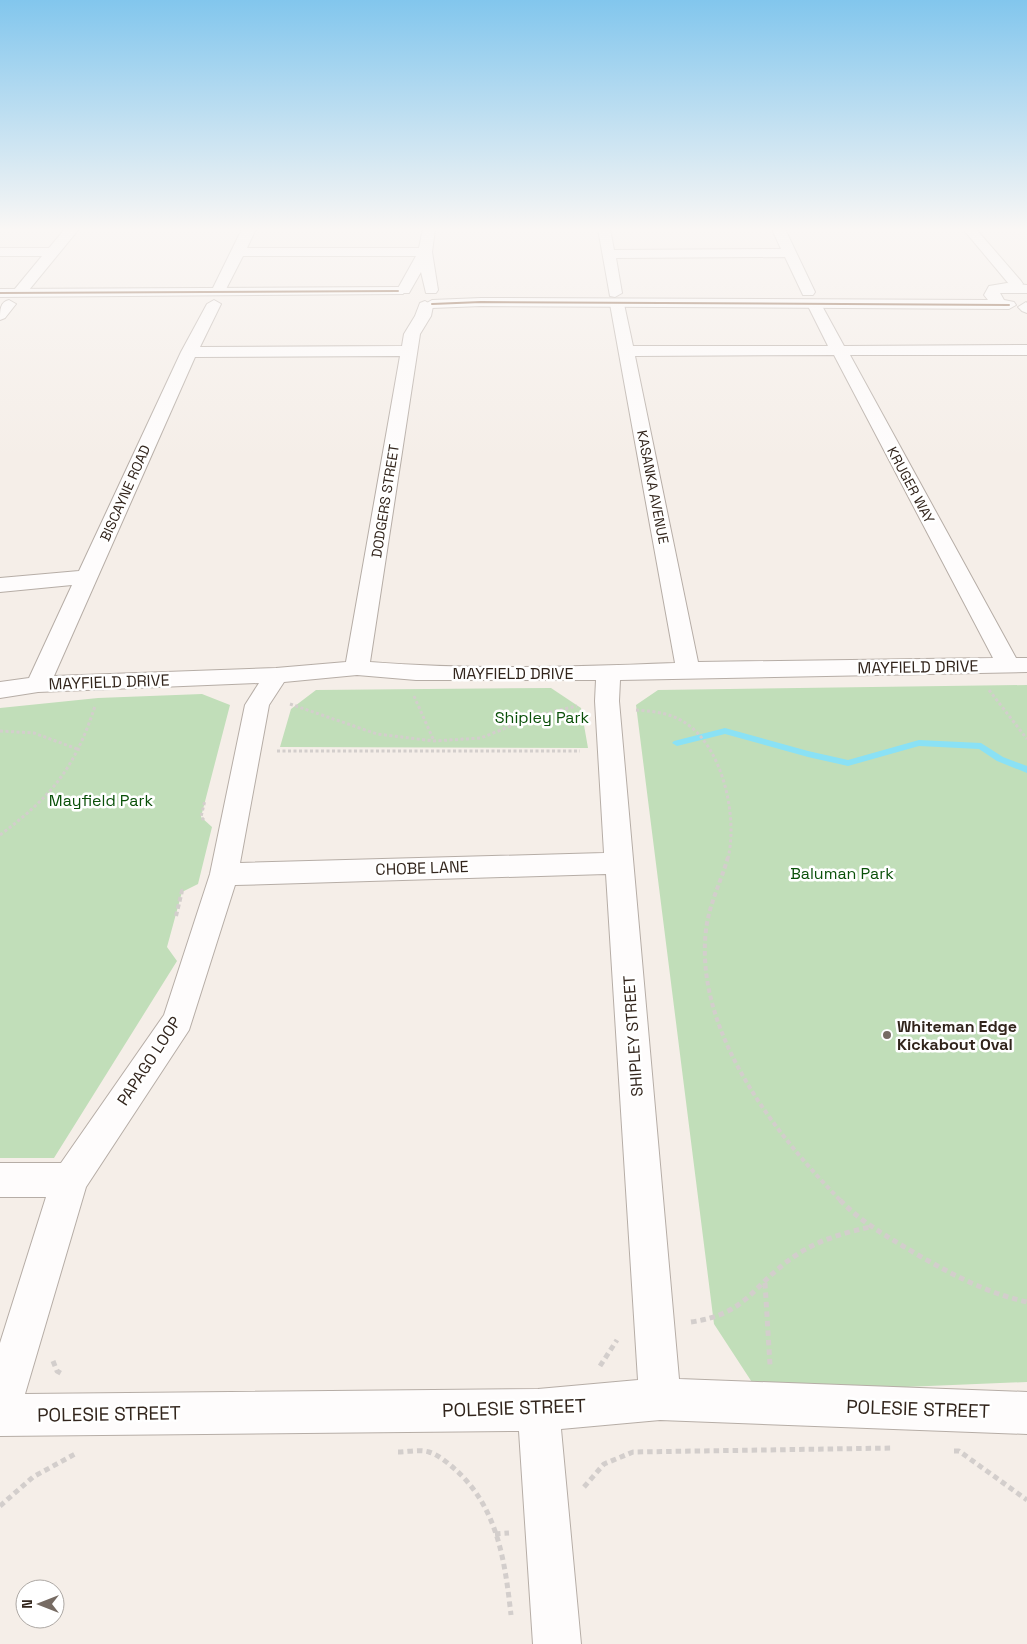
<svg xmlns="http://www.w3.org/2000/svg" width="1027" height="1644" viewBox="0 0 1027 1644" font-family="'Space Grotesk',sans-serif">
<rect width="100%" height="100%" fill="#f5eee8"/>
<path fill="#c1deb9" d="M1027 685V1382L759 1393 714 1324 636 705 658 690Z
M551 688 581 708 588 748 280 747 291 709 316 690Z
M202 694 230 705 201 817 212 827 198 884 182 892 167 947 177 961 54 1158H0V708L98 698Z"/>
<g fill="none" stroke-linecap="round" stroke-linejoin="round">
<path fill="#8ae1f5" fill-rule="evenodd" d="M725 728 808 751 848 760 919 740 981 743 1003 757 1027 766V773L997 761 979 749 919 746 848 766 808 757 725 734 677 746 672 743 674 741Z"/>
<g stroke="#b6ada6" stroke-width="2">
<path id="minor" d="M65 229H79L24 296H14L12 293 14 290 42 256H0V248H49Z
M242 229H256L247 248H419L423 229H435L432 252 438 290 436 293H426L421 272 409 293H399L397 290 416 256H243L223 295H213L211 292Z
M598 229H610L614 250 781 249 772 229H785L815 292 813 295H803L785 257 616 258 622 293 615 297 610 296Z
M963 229H976L1021 281 1023 284 1019 290H1009L1007 287 1009 284Z
M9 300 16 304 5 318 0 320C0 310 0 302 9 300Z
M214 300 221 304 200 347 402 346 404 334 415 316 420 303 425 301 433 306 431 316 420 334 370 662C471 670 574 667 675 663L610 304 612 301 617 300 624 304 633 346H828L807 304 814 300 821 304 844 346 1027 345V355H850L1016 658H1027V672L620 680 619 701 679 1379 1027 1392V1434L660 1420 561 1429 581 1644H533L519 1431 0 1436V1343L46 1197H0V1163H61L164 1015 210 874 245 705 259 683 38 692 0 698V682L29 678 72 585 0 592V578L79 571 181 352 207 304ZM834 355 993 658 698 662 635 356ZM400 356 346 662 276 668 54 676 195 357ZM357 675 416 680H596L595 701 604 853 240 863 269 705 284 682ZM606 874 638 1380 538 1389 25 1394 86 1187 189 1030 235 885Z
M1026 302 1027 303V313L1022 311 1018 307Z"/>
</g>
<g stroke="#b6ada6" stroke-width="2">
<path id="major" d="M1007 283 1027 285V293H1000L1004 300 1014 302 1016 305 1009 309 481 306 432 308 425 304 432 300 481 298 988 300 984 295 989 286Z
M398 287 403 288 405 291 403 294 0 297V289Z"/>
</g>
<path stroke="#d3cecc" stroke-width="3" stroke-dasharray="3 2.5" stroke-linecap="butt" d="M989 690 1027 739
M414 696 434 741
M290 704 377 734 434 741 481 738 538 715 577 706
M636 710C652 711 670 713 684 722 723 746 738 817 728 858
M0 731 34 733 80 750
M277 751H580
M204 820 201 817 205 800
M0 835C52 796 75 768 95 706"/>
<path stroke="#d3cecc" stroke-width="4" stroke-dasharray="4.5 3" stroke-linecap="butt" d="M728 857C721 882 709 904 706 930 694 1031 775 1134 841 1201
M176 916 182 891 186 890"/>
<path stroke="#d3cecc" stroke-width="5" stroke-dasharray="5.5 4" stroke-linecap="butt" d="M840 1200C863 1224 890 1238 918 1255 953 1275 987 1293 1027 1302
M765 1283 770 1365
M691 1322C747 1314 751 1287 792 1258 815 1241 843 1233 870 1227
M53 1361 57 1371 64 1375
M600 1366 617 1340
M954 1451H959L1027 1500
M398 1452C408 1452 419 1449 429 1452 439 1455 449 1464 457 1471 498 1509 505 1562 511 1615
M584 1487 604 1464 633 1452 893 1448
M0 1506 33 1477 75 1454
M495 1534 509 1533"/>
<use href="#minor" fill="#fefcfc" fill-rule="evenodd"/>
<use href="#major" fill="#fefcfc" fill-rule="evenodd"/>
<g stroke="#fff" stroke-width="4">
<path id="bus-1" d="M0 293 398 291
M432 304 481 302 1009 305"/>
</g>
<use href="#bus-1" stroke="#7a4b2a" stroke-width="2"/>
</g>
<linearGradient id="sky" x2="0" y2="1"><stop stop-color="#82c6ed"/><stop offset="0.5" stop-color="#faf7f5"/><stop offset="1" stop-color="#faf7f5" stop-opacity="0"/></linearGradient>
<rect width="1027" height="459" fill="url(#sky)"/>
<circle fill="#766b63" stroke="#fff" stroke-width="2" cx="887" cy="1035" r="5"/>
<g text-anchor="middle" dominant-baseline="central" stroke-width="5" stroke-linejoin="round" paint-order="stroke">
<g font-size="14" fill="#32251c" stroke="#fff">
<text transform="translate(911 485) rotate(62)">KRUGER WAY</text>
<text transform="translate(653 487) rotate(79)">KASANKA AVENUE</text>
<text transform="translate(125 493) rotate(-66)">BISCAYNE ROAD</text>
<text transform="translate(385 501) rotate(-81)">DODGERS STREET</text>
</g>
<g font-size="16" fill="#32251c" stroke="#fff">
<text transform="translate(918 667) rotate(-1)">MAYFIELD DRIVE</text>
<text x="513" y="673">MAYFIELD DRIVE</text>
<text transform="translate(109 682) rotate(-2)">MAYFIELD DRIVE</text>
<text transform="translate(422 868) rotate(-2)">CHOBE LANE</text>
<text transform="translate(633 1036) rotate(-94)">SHIPLEY STREET</text>
<text transform="translate(149 1061) rotate(-57)">PAPAGO LOOP</text>
</g>
<g font-size="16" fill="#0a5009" stroke="#fff">
<text x="542" y="717">Shipley Park</text>
<text x="101" y="800">Mayfield Park</text>
<text x="842" y="873">Baluman Park</text>
</g>
<g font-size="16" font-weight="bold" fill="#32251c" stroke="#fff" text-anchor="start">
<text x="897" y="1026">Whiteman Edge<tspan x="897" dy="18">Kickabout Oval</tspan></text>
</g>
<g font-size="19" fill="#32251c" stroke="#fff">
<text transform="translate(514 1408) rotate(-2)">POLESIE STREET</text>
<text transform="translate(918 1409) rotate(2)">POLESIE STREET</text>
<text transform="translate(109 1414) rotate(-1)">POLESIE STREET</text>
</g>
</g>
<g transform="translate(40 1604) rotate(270)"><circle r="24" fill="#ffffff" stroke="#ada8a4"/>
<path d="M0-4L9 19L0 12L-9 19Z" fill="#766b63"/>
<text y="-8" font-size="14" font-weight="bold" text-anchor="middle" fill="#32251c">N</text>
</g>
</svg>
